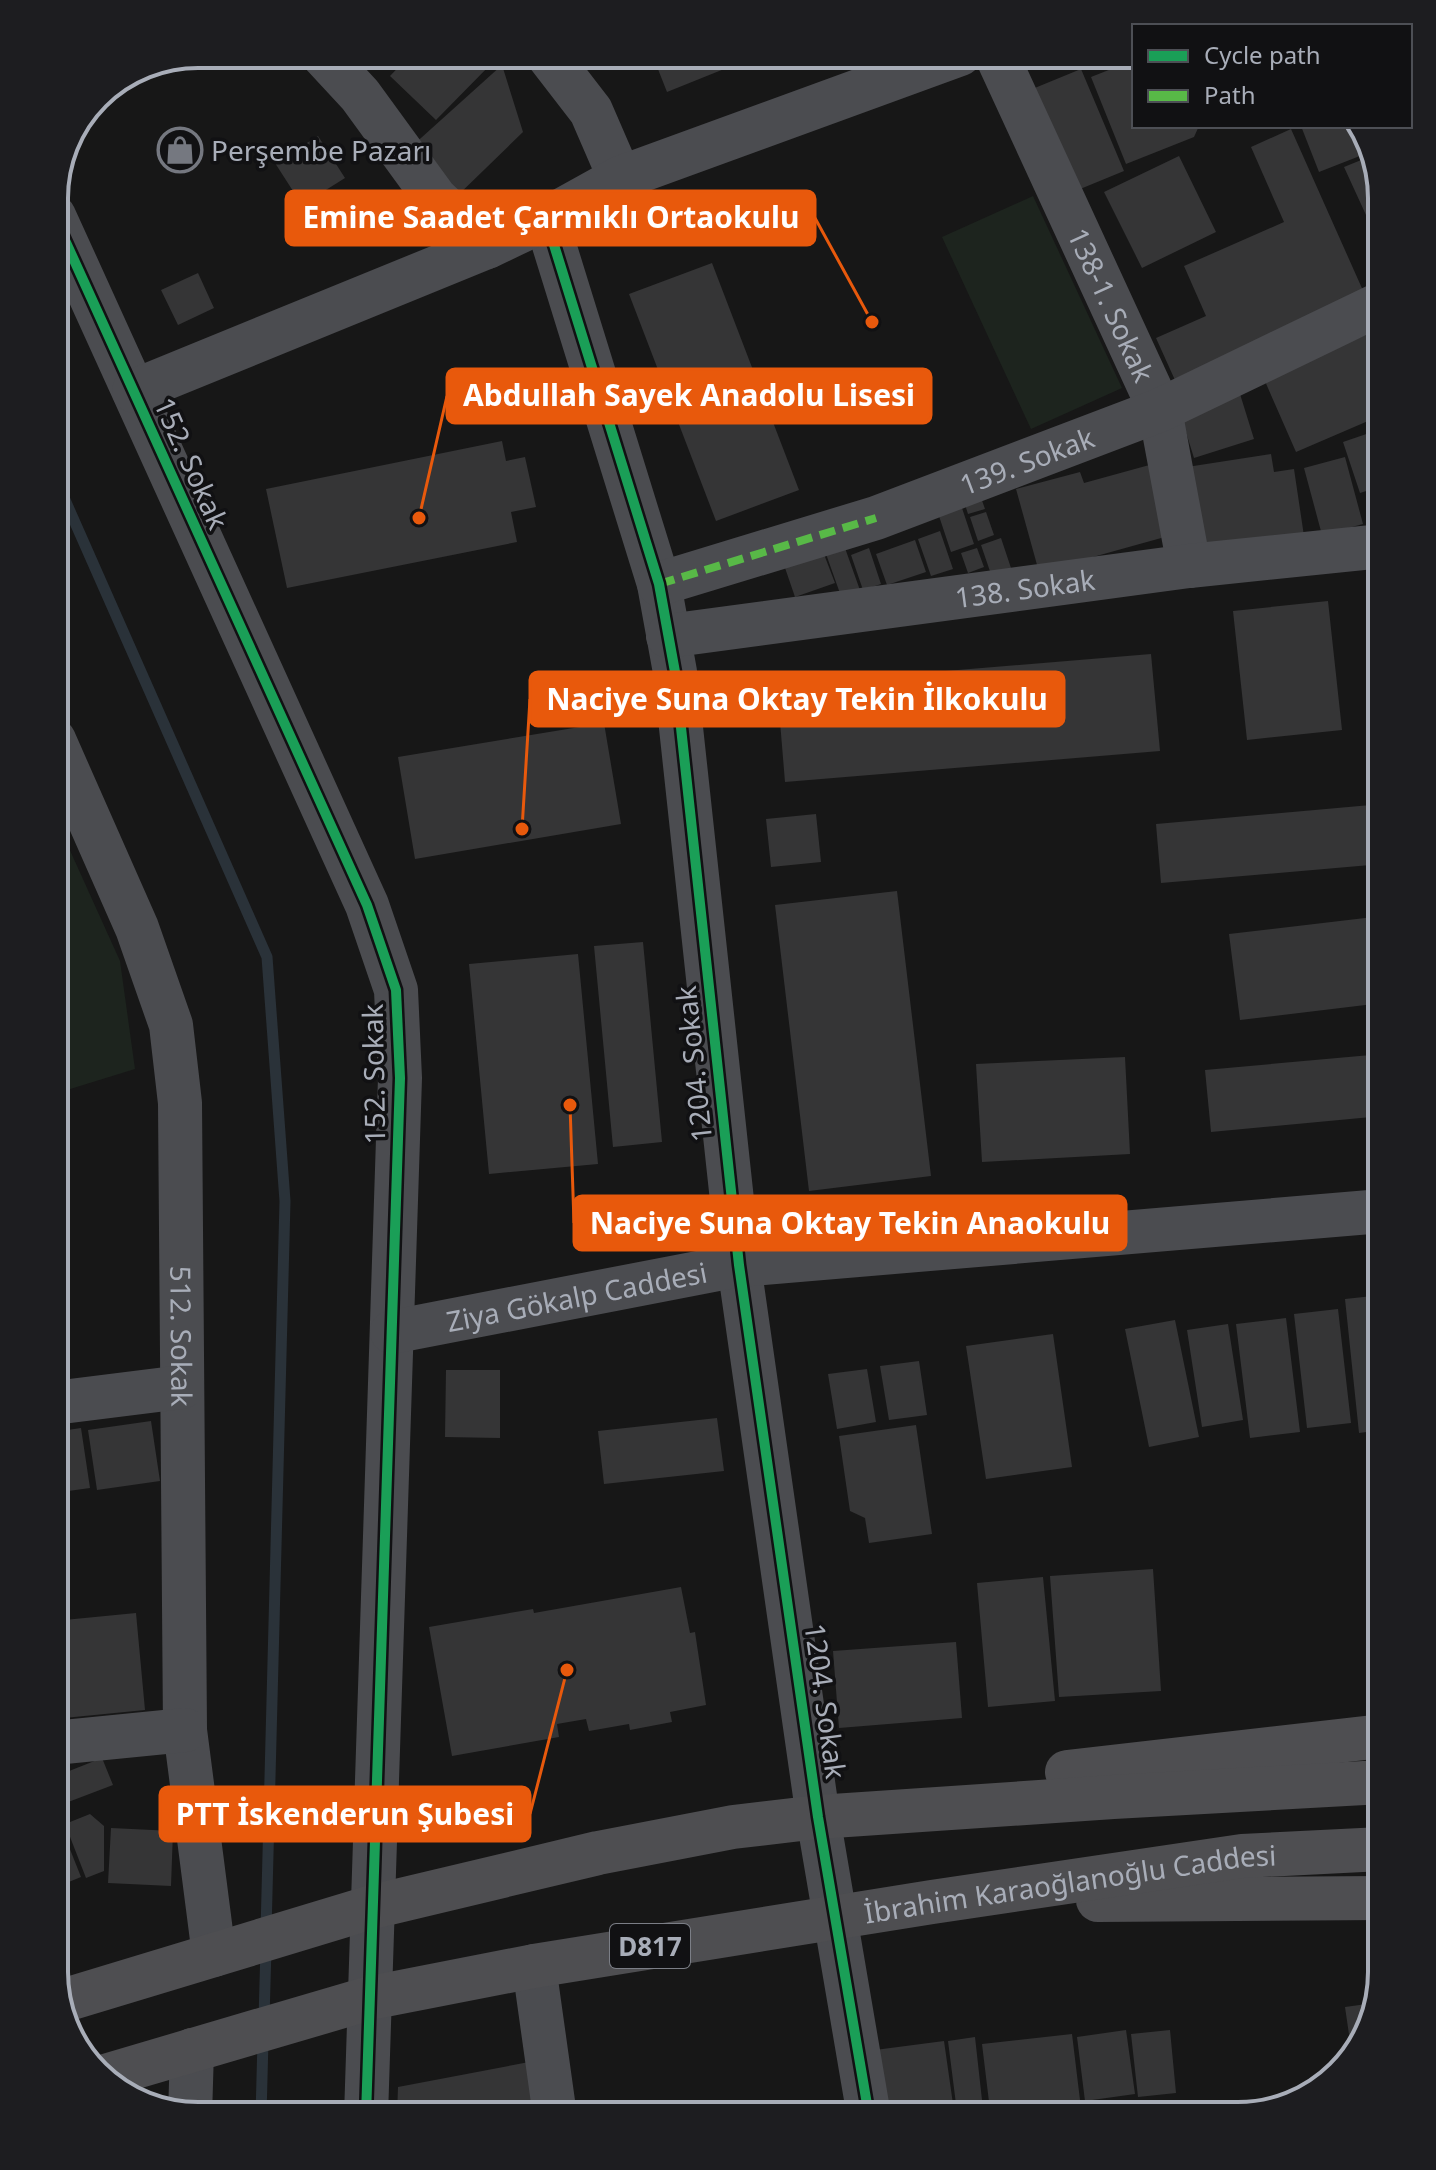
<svg xmlns="http://www.w3.org/2000/svg" width="1436" height="2170" viewBox="0 0 1436 2170" font-family="'Noto Sans',sans-serif">
<rect width="100%" height="100%" fill="#171717"/>
<path fill="#1d241e" d="M1033 196 1122 388 1031 429 942 237Z
M54 815 120 961 135 1069 54 1094Z"/>
<g fill="none" stroke-linecap="round" stroke-linejoin="round">
<path stroke="#2a3239" stroke-width="11" d="M54 475 267 957 285 1201 266 1931
M264 2019 266 1948
M261 2116 263 2040"/>
</g>
<path fill="#353536" d="M352 54H370L361 63Z
M411 54H481L491 64 436 120 390 76Z
M652 54H748L749 59 667 92Z
M1134 60V126H1199L1194 137 1126 164 1091 77Z
M502 65 523 132 452 201 411 147Z
M1081 69 1124 171 1068 194 1025 92Z
M1301 126H1362L1370 152 1319 172Z
M1291 129 1369 304 1179 389 1156 338 1206 316 1184 266 1284 222 1251 147Z
M318 136 345 178 302 205 275 163Z
M1179 156 1216 232 1142 268 1104 192Z
M1371 156 1382 198V208L1366 215 1344 167Z
M712 263 799 490 716 521 629 294Z
M198 273 214 308 178 325 161 290Z
M1382 328V415L1296 452 1264 379Z
M1240 394 1254 439 1194 458 1180 413Z
M1381 429 1382 486 1360 493 1343 442Z
M502 441 506 461 525 457 536 507 511 512 517 542 287 588 266 489Z
M1271 454 1274 472 1294 469 1304 536 1200 551 1187 467Z
M1345 457 1363 524 1322 535 1304 468Z
M1153 464 1172 535 1039 572 1016 489 1080 472 1084 483Z
M978 489 985 509 968 514 962 495Z
M962 508 974 544 951 552 939 516Z
M986 512 994 535 978 541 970 517Z
M940 531 953 569 931 576 918 539Z
M1001 538 1014 577 994 583 981 545Z
M915 540 926 572 887 585 876 554Z
M845 548 861 593 842 599 826 554Z
M869 548 881 584 863 590 851 555Z
M977 548 984 567 968 573 961 553Z
M822 549 835 583 795 597 783 562Z
M1328 601 1342 730 1247 740 1233 611Z
M1151 654 1160 751 785 782 777 685Z
M604 723 621 824 415 859 398 757Z
M1382 804V864L1161 883 1156 824Z
M816 814 821 862 771 867 766 819Z
M897 891 931 1176 809 1191 775 905Z
M1382 916V1003L1240 1020 1229 934Z
M643 942 662 1142 613 1147 594 946Z
M578 954 598 1164 489 1174 469 964Z
M1382 1054V1116L1211 1132 1205 1070Z
M1125 1057 1130 1154 982 1162 976 1064Z
M1382 1295V1430L1359 1433 1345 1299Z
M1338 1309 1351 1423 1307 1428 1294 1314Z
M1286 1318 1300 1432 1250 1438 1236 1324Z
M1175 1320 1199 1437 1149 1447 1125 1329Z
M1228 1324 1243 1420 1202 1427 1187 1330Z
M1053 1334 1072 1467 986 1479 966 1346Z
M919 1361 927 1415 889 1420 880 1366Z
M867 1369 876 1422 837 1429 828 1374Z
M446 1370H500V1438L445 1437Z
M717 1418 724 1471 604 1484 598 1431Z
M151 1421 160 1481 97 1490 88 1430Z
M916 1425 932 1534 869 1543 865 1518 850 1511 839 1436Z
M81 1428 90 1488 54 1493V1432Z
M1153 1569 1161 1691 1059 1697 1050 1576Z
M1043 1577 1055 1701 988 1707 977 1583Z
M681 1587 690 1633 695 1632 706 1705 670 1712 672 1722 630 1730 629 1724 589 1731 586 1719 557 1724 559 1737 452 1756 429 1627 533 1609 534 1613Z
M136 1613 145 1710 54 1719V1621Z
M956 1642 962 1718 839 1728 833 1651Z
M102 1758 113 1785 63 1804 54 1777Z
M54 1809 81 1877 54 1888Z
M90 1814 104 1826V1871L86 1878 65 1824Z
M111 1828 173 1831 171 1886 108 1883Z
M1374 2003 1362 2044 1352 2055 1345 2007Z
M1126 2030 1135 2094 1085 2101 1077 2037Z
M1170 2030 1176 2093 1138 2097 1131 2034Z
M1072 2034 1080 2100 990 2110 982 2044Z
M975 2037 983 2109 957 2112 948 2041Z
M944 2041 954 2111 920 2116H884L875 2050Z
M529 2062 536 2116H397L398 2087Z"/>
<g fill="none" stroke-linecap="round" stroke-linejoin="round">
<g stroke="#4b4c50" stroke-width="44">
<path d="M322 54 360 95 435 198 487 247"/>
<path d="M547 54 591 111 620 178"/>
<path id="s1" d="M996 54 1160 410 1189 566"/>
<path d="M54 216 367 905 396 990 400 1078 366 2116"/>
<path d="M546 219 659 584 675 672 739 1265 818 1817 869 2116"/>
<path d="M134 391 487 247 546 219 620 178 960 54"/>
<path id="s2" d="M659 584 876 518 1160 410 1382 303"/>
<path id="s3" d="M668 636 1189 566 1382 546"/>
<path id="s4" d="M54 740 137 928 171 1025 180 1103 185 1730 214 1955"/>
<path id="s5" d="M392 1332 739 1265 1382 1211"/>
<path d="M54 1403 182 1387"/>
<path d="M54 1743 185 1730"/>
<path d="M534 1966 555 2116"/>
<path d="M190 2116 192 2050"/>
</g>
<g stroke="#4e4e51" stroke-width="44">
<path d="M1067 1772 1382 1736"/>
<path d="M1098 1900 1382 1898"/>
<path d="M62 2001 372 1907 598 1853 733 1827 818 1817 1113 1797 1382 1782"/>
<path id="s6" d="M105 2076 370 1998 534 1966 932 1902 1242 1856 1382 1849"/>
</g>
<path stroke="#58b947" stroke-width="8" stroke-dasharray="16 8" stroke-linecap="butt" d="M659 584 876 518"/>
<g stroke="#111113" stroke-width="15">
<path id="cycleway" d="M54 216 367 905 396 990 400 1078 366 2116
M546 219 659 584 675 672 739 1265 818 1817 869 2116"/>
</g>
<use href="#cycleway" stroke="#1a9f57" stroke-width="10"/>
</g>
<defs>
<g id="shop-ring" transform="scale(2.3)"><circle r="9.5" fill="#111113" stroke="#757880" stroke-width="1.5"/><path d="M-5-2.5h2.3a2.7 3.5 0 0 1 5.4 0H5L5.5 6h-11ZM-1.5-2.5h3a1.5 2.3 0 0 0-3 0Z" fill="#757880"/></g>
</defs>
<g fill-rule="evenodd">
<use href="#shop-ring" x="180" y="150"/>
</g>
<g text-anchor="middle" dominant-baseline="central" stroke-width="7" stroke-linejoin="round" paint-order="stroke">
<rect fill="#111113" stroke="#7b7e86" stroke-width="2" x="610" y="1924" width="80" height="44" rx="6"/>
<g font-size="26" font-weight="bold" fill="#a8adb8">
<text x="650" y="1946">D817</text>
</g>
<g font-size="28" fill="#a8adb8" stroke="#111113" text-anchor="start">
<text x="211" y="150">Perşembe Pazarı</text>
</g>
<g font-size="28" fill="#a8adb8" stroke="#111113">
<text stroke="none"><textPath href="#s1" startOffset="276">138-1. Sokak</textPath></text>
<text stroke="none"><textPath href="#s2" startOffset="388">139. Sokak</textPath></text>
<text transform="translate(192 463) rotate(66)">152. Sokak</text>
<text stroke="none"><textPath href="#s3" startOffset="360">138. Sokak</textPath></text>
<text transform="translate(693 1064) rotate(-96)">1204. Sokak</text>
<text transform="translate(373 1074) rotate(-91)">152. Sokak</text>
<text stroke="none"><textPath href="#s5" startOffset="188">Ziya Gökalp Caddesi</textPath></text>
<text stroke="none"><textPath href="#s4" startOffset="620">512. Sokak</textPath></text>
<text transform="translate(826 1701) rotate(82)">1204. Sokak</text>
<text stroke="none"><textPath href="#s6" startOffset="986">İbrahim Karaoğlanoğlu Caddesi</textPath></text>
</g>
</g>
<path d="M0 0H1436V2170H0ZM198 68H1238A130 130 0 0 1 1368 198V1972A130 130 0 0 1 1238 2102H198A130 130 0 0 1 68 1972V198A130 130 0 0 1 198 68Z" fill="#1d1d20" fill-rule="evenodd"/>
<path fill="none" stroke="#a8adb8" stroke-width="4" d="M198 68H1238A130 130 0 0 1 1368 198V1972A130 130 0 0 1 1238 2102H198A130 130 0 0 1 68 1972V198A130 130 0 0 1 198 68Z"/>
<path fill="none" stroke="#e8590c" stroke-width="3" d="M872 322L815 218M419 518L447 396M522 829L530 699M570 1105L574 1223M567 1670L530 1814"/>
<g fill="#e8590c" stroke="#111113" stroke-width="3">
<circle cx="872" cy="322" r="8"/>
<circle cx="419" cy="518" r="8"/>
<circle cx="522" cy="829" r="8"/>
<circle cx="570" cy="1105" r="8"/>
<circle cx="567" cy="1670" r="8"/>
</g>
<g fill="#e8590c" stroke="#e8590c" stroke-width="3">
<rect x="286" y="191" width="529" height="54" rx="8"/>
<rect x="447" y="369" width="484" height="54" rx="8"/>
<rect x="530" y="672" width="534" height="54" rx="8"/>
<rect x="574" y="1196" width="552" height="54" rx="8"/>
<rect x="160" y="1787" width="370" height="54" rx="8"/>
</g>
<g font-size="30" text-anchor="middle" font-weight="bold" fill="#fff">
<text x="551" y="228">Emine Saadet Çarmıklı Ortaokulu</text>
<text x="689" y="406">Abdullah Sayek Anadolu Lisesi</text>
<text x="797" y="710">Naciye Suna Oktay Tekin İlkokulu</text>
<text x="850" y="1234">Naciye Suna Oktay Tekin Anaokulu</text>
<text x="345" y="1825">PTT İskenderun Şubesi</text>
</g>
<rect x="1132" y="24" width="280" height="104" fill="#111113" stroke="#4d4f55" stroke-width="2"/>
<rect x="1148" y="50" width="40" height="12" fill="#1a9f57" stroke="#4d4f55" stroke-width="2"/>
<text x="1204" y="64" font-size="24" fill="#a8adb8">Cycle path</text>
<rect x="1148" y="90" width="40" height="12" fill="#58b947" stroke="#4d4f55" stroke-width="2"/>
<text x="1204" y="104" font-size="24" fill="#a8adb8">Path</text>
</svg>
